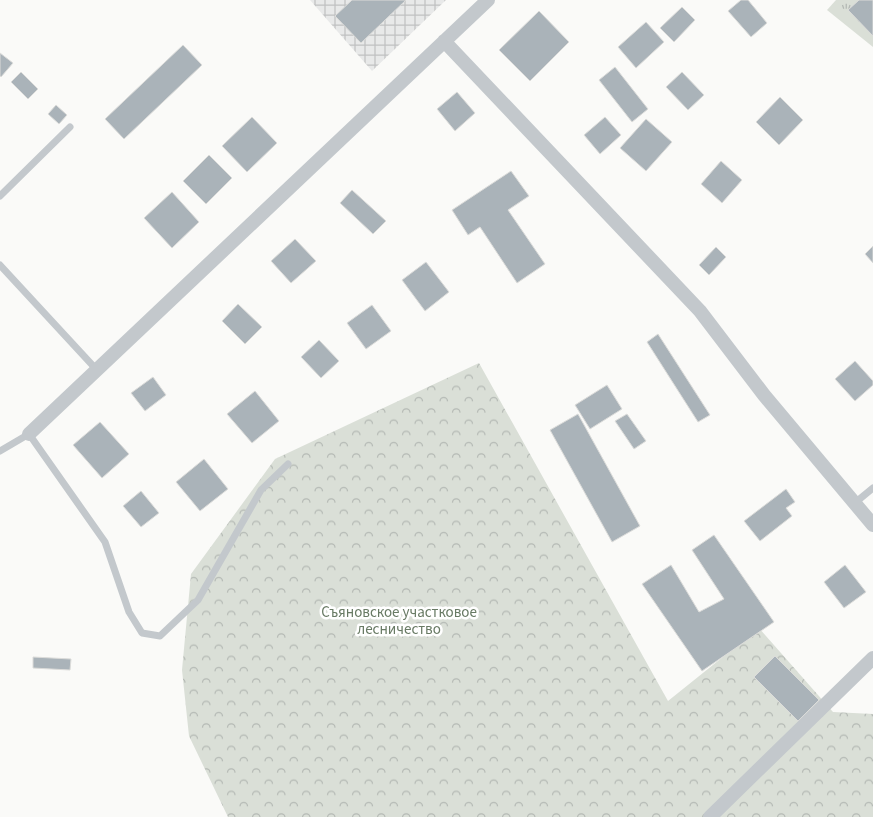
<svg xmlns="http://www.w3.org/2000/svg" width="873" height="817" viewBox="0 0 873 817" font-family="'Source Sans 3',sans-serif">
<defs>
<pattern id="industrial-grid" width="8" height="8" patternUnits="userSpaceOnUse" patternTransform="scale(1.25)"><rect width="8" height="8" fill="#e8e9e9"/><path d="M0 4h8M4 0v8" fill="none" stroke="#c0c1c2"/></pattern>
<pattern id="forest-crowns" width="20" height="18" patternUnits="userSpaceOnUse" patternTransform="scale(1.25)"><rect width="20" height="18" fill="#dadfd7"/><path d="M2 6a3 3 0 1 1 6 0M12 15a3 3 0 1 1 6 0" fill="none" stroke="#b4b9b4"/></pattern>
<pattern id="park-tufts" width="24" height="20" patternUnits="userSpaceOnUse" patternTransform="scale(1.25)"><rect width="24" height="20" fill="#dadfd7"/><path d="M3 7l-1-3M5 7V3M7 7l1-3M15 17l-1-3M17 17v-4M19 17l1-3" fill="none" stroke="#b4b9b4"/></pattern>
</defs>
<rect width="100%" height="100%" fill="#fafaf8"/>
<path fill="url(#industrial-grid)" d="M310 0H446L372 71Z"/>
<path fill="url(#forest-crowns)" d="M479 363 668 701 759 628 833 712 873 714V817H228L189 736 182 670 191 574 275 459Z"/>
<path fill="url(#park-tufts)" d="M836 0H873V47L827 10Z"/>
<path fill="#aab3b9" stroke="#dcdcda" d="M352 0H406L361 43 335 16Z
M741 0H748L767 23 751 37 728 11Z
M859 0H873V36L848 10Z
M682 7 695 20 674 42 660 28Z
M539 11 569 42 530 81 499 50Z
M646 22 664 42 636 68 618 47Z
M183 45 202 65 124 139 105 119Z
M0 53 13 63 1 77 0 76Z
M615 67 648 109 632 122 599 80Z
M21 72 38 89 28 99 11 82Z
M682 72 704 95 688 110 666 87Z
M457 92 475 113 455 131 437 109Z
M780 97 803 120 779 145 756 122Z
M56 105 67 115 59 124 48 114Z
M252 117 277 143 247 172 222 146Z
M605 117 621 135 600 154 584 135Z
M646 119 672 142 646 171 620 148Z
M209 155 232 178 206 204 183 181Z
M721 161 742 180 722 203 701 184Z
M511 171 529 196 508 210 545 264 517 283 480 227 468 235 452 210Z
M352 190 386 221 373 234 340 203Z
M172 192 199 222 172 248 144 218Z
M295 239 316 261 291 283 271 261Z
M873 246V263L865 254Z
M716 247 726 257 709 275 699 265Z
M426 262 449 292 425 311 402 280Z
M238 304 262 327 245 344 222 321Z
M372 305 391 331 366 349 347 323Z
M658 334 710 415 698 422 647 342Z
M319 340 339 361 321 378 301 357Z
M855 361 873 381V385L855 401 835 379Z
M153 377 166 395 145 411 131 393Z
M607 385 622 409 590 429 575 405Z
M255 391 279 421 252 443 227 414Z
M578 414 640 526 612 542 550 430Z
M627 414 646 441 634 449 615 421Z
M100 422 129 454 102 478 73 445Z
M204 459 228 489 200 511 176 482Z
M786 489 795 502 786 508 792 516 760 541 744 521Z
M141 491 159 513 141 527 123 506Z
M714 535 774 622 702 671 642 584 671 565 699 612 724 599 692 550Z
M845 565 866 592 844 608 824 582Z
M775 656 819 700 798 721 754 677Z
M33 657 71 659 70 670 33 668Z"/>
<g fill="none" stroke-linecap="round" stroke-linejoin="round">
<path stroke="#c3c8cc" stroke-width="7" d="M0 196 70 127
M0 265 97 370
M0 451 29 434 105 542 129 612 142 633 160 636 198 600 261 490 288 464
M856 502 873 488"/>
<path stroke="#c3c8cc" stroke-width="14" d="M444 41 700 311 764 395 873 525
M29 434 488 0
M710 817 873 658"/>
</g>
<g text-anchor="middle" dominant-baseline="central" stroke-width="5" stroke-linejoin="round" paint-order="stroke">
<g font-size="15" fill="#687a64" stroke="#fff">
<text x="399" y="612">Съяновское участковое<tspan x="399" dy="17">лесничество</tspan></text>
</g>
</g>
</svg>
